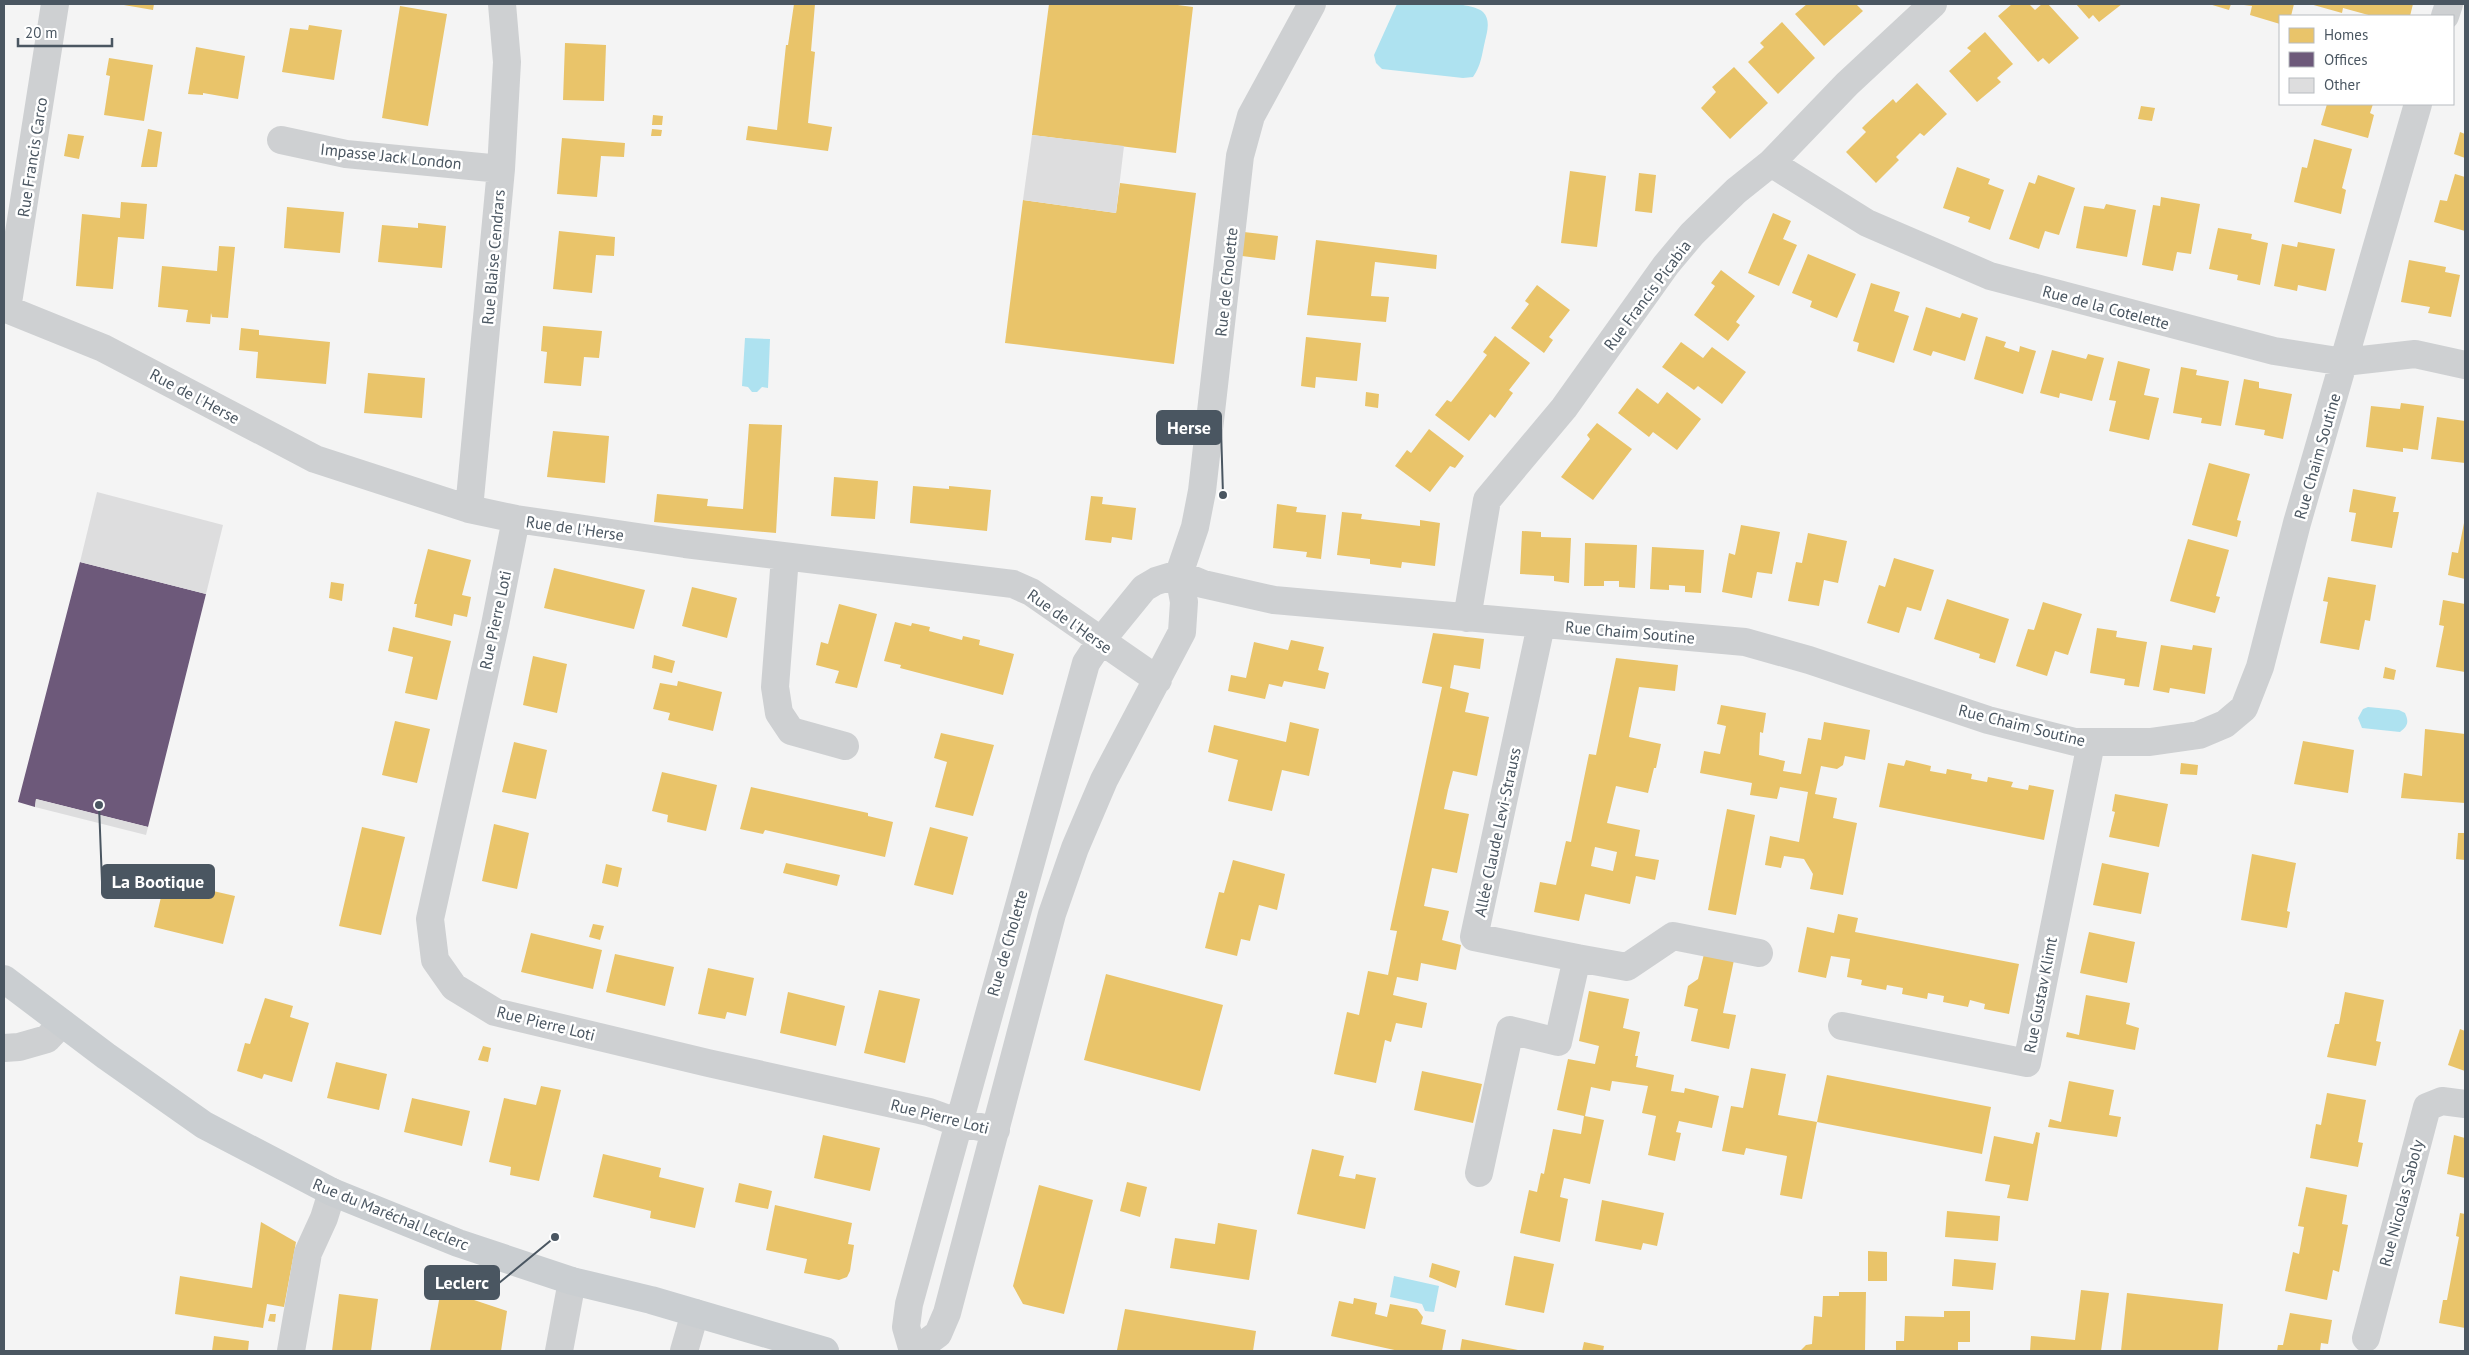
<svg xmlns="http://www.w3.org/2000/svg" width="2469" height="1355" viewBox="0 0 2469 1355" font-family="'PT Sans',sans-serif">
<rect width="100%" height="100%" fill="#f4f4f4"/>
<path fill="#aee2f0" d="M1397 4C1417 4 1469 0 1483 12 1491 20 1487 32 1485 41 1482 54 1481 66 1473 77L1463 78 1382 69 1376 63 1374 55Z
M745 338 770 339 768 388 762 387 757 392H752L748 387 742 386Z
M2368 707 2399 710 2405 713C2409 722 2408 726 2400 732L2362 728 2358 718 2363 709Z
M1394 1276 1439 1286 1434 1312 1425 1311 1422 1304 1390 1297Z"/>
<path fill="#e9c46a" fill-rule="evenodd" d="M118 4H154L153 10Z
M794 4H815L811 51 815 52 808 123 832 127 828 151 746 140 748 126 777 130 786 45H788Z
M1049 4H1170L1193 7 1176 153 1032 135Z
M1807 4H1856L1863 11 1824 46 1795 14Z
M2012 4H2029L2035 10 2042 4H2048L2079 38 2049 64 2043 58 2038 62 1998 16Z
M2076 4H2122L2099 22 2093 15 2089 19Z
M2209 4H2231L2229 10Z
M2294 4 2291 16H2280V24L2250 15 2252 6 2244 5Z
M2310 4H2413L2410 16H2372L2343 8 2342 13Z
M400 6 447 14 428 126 382 118Z
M1782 22 1815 58 1778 94 1748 62 1764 47 1760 43Z
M309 25 342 30 334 80 282 72 290 28 308 30Z
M1985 32 2013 64 1997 78 2001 82 1977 102 1949 71 1971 51 1967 48Z
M565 43 606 45 604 101 563 100Z
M196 47 245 56 238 99 203 93V95L188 94Z
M109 58 153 65 144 121 104 115 110 76 106 75Z
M1734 67 1768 103 1730 139 1701 108 1716 92 1712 87Z
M1917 83 1947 114 1924 136 1920 133 1896 157 1899 160 1876 183 1846 152 1866 132 1862 128 1866 124 1893 99 1896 103Z
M2327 104H2373L2370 113 2374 115 2368 138 2321 125Z
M2141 106 2155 108 2152 121 2138 119Z
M653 115 663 116 662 125H652Z
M148 129 162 132 157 167H141Z
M652 129 662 130 661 136H651Z
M2460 132 2465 134V158L2454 154Z
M68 134 84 136 79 159 64 156Z
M562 138 625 143 624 157 601 156 597 197 557 194Z
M2314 139 2352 149 2342 188 2346 190 2341 214 2294 202 2302 167 2307 168Z
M1957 167 1990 179 1988 184 2004 190 1990 230 1968 222 1970 217 1943 208Z
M1570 171 1606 176 1597 247 1561 243Z
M1639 173 1656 175 1652 213 1635 211Z
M2455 174 2465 177V231L2434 222 2440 200 2447 201Z
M2038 175 2075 188 2059 235 2045 231 2039 249 2009 239 2029 182 2035 184Z
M1120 183 1196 193 1174 364 1005 343 1023 200 1116 213Z
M2161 197 2200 204 2191 254 2177 252 2173 271 2142 265 2153 205 2160 206Z
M121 202 147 204 144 239 118 237 113 289 76 286 82 214 120 218Z
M2106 204 2136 210 2127 257 2076 248 2084 206 2104 209Z
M287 207 344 212 340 253 284 248Z
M1773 213 1791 221 1783 239 1797 245 1779 286 1748 273Z
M418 223 446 226 442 268 378 262 382 225 418 228Z
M2218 228 2252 234 2251 239 2268 243 2260 285 2237 280 2238 275 2209 269Z
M559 231 615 237 614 256 596 255 592 293 553 289Z
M1244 232 1278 236 1275 260 1242 256Z
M1316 240 1437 255 1436 269 1375 262 1371 296 1389 297 1386 322 1307 315Z
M2298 242 2335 249 2326 291 2298 285 2297 291 2274 286 2282 244 2297 247Z
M219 246 235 247 228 318 212 317 211 313 210 324 186 322 188 310 158 307 162 266 217 271Z
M1808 254 1856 274 1837 318 1810 307 1812 301 1792 293Z
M2409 260 2446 267 2445 272 2460 275 2451 317 2428 313 2430 307 2401 302Z
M1721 270 1755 296 1736 322 1740 325 1728 341 1694 315 1715 286 1711 283Z
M1871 283 1900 292 1894 311 1909 316 1894 363 1857 351 1859 343 1853 341Z
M1537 285 1570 310 1549 337 1553 340 1544 353 1511 328 1529 304 1525 301Z
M1926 307 1960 318 1962 313 1978 318 1965 361 1933 351 1931 356 1913 350Z
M543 326 602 331 599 358 584 357 581 386 544 383 547 352 541 351Z
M241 328 259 330V335L330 342 326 384 256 378 258 352 239 350Z
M1495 336 1530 363 1509 390 1513 393 1495 418 1490 414 1469 441 1435 415 1447 400 1451 402 1469 379 1487 355 1483 352Z
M1986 336 2006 342 2004 347 2019 352 2020 346 2036 351 2023 394 1974 379Z
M1306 337 1361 343 1357 381 1316 377 1315 388 1301 386Z
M1681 342 1703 358 1712 347 1746 372 1722 404 1698 386 1694 390 1662 367Z
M2052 350 2086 359 2088 354 2104 358 2092 401 2060 393 2059 398 2040 393Z
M2118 361 2150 369 2144 395 2159 398 2149 440 2109 431 2116 401 2109 400Z
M2181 367 2197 370 2196 375 2229 381 2221 426 2201 423 2202 418 2173 413Z
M368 373 425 378 422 418 364 413Z
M2244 379 2259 382V388L2292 394 2283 439 2264 435 2265 430 2235 425Z
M1637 388 1658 404 1667 392 1701 419 1677 450 1653 432 1649 437 1618 413Z
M1366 392 1379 394 1378 408 1365 406Z
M2401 403 2424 406 2418 450 2403 448V452L2366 447 2371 406 2400 409Z
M2437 417 2465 421V463L2431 459Z
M1597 423 1632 449 1593 500 1561 477 1590 439 1587 435Z
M749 424 782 425 776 533 654 522 657 494 708 499 707 506 743 509Z
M1429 429 1464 456 1455 468 1450 466 1430 492 1395 466 1407 450 1411 453Z
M553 431 609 436 605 483 547 477Z
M2209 463 2250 474 2237 520 2241 521 2237 537 2192 525Z
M834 477 878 481 875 519 831 516Z
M913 486 949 489V486L991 490 987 531 910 523Z
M2353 489 2396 497 2393 512H2399L2392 548 2351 541 2356 513 2349 512Z
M1091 496 1103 497 1102 504 1136 508 1132 540 1112 537 1111 543 1085 540Z
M1277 504 1297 507 1296 512 1326 515 1321 559 1306 557 1307 552 1273 548Z
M1342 512 1362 514 1361 519 1420 526V520L1440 523 1435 566 1402 562 1401 568 1385 566 1370 564V559L1337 555Z
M2464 523H2465V579L2448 575 2452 552 2458 553Z
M1741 525 1780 532 1772 574 1757 572 1752 598 1722 592 1729 553 1735 555Z
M1522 531 1541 532V537L1571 538 1569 583 1554 581V576L1520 574Z
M1808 533 1847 541 1838 583 1824 580 1819 606 1788 601 1796 562 1802 563Z
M2188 539 2229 550 2216 596 2220 597 2215 613 2170 601Z
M1585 543 1637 545 1635 588 1619 587V581H1604V586H1584Z
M1652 547 1704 550 1701 593 1685 592V586L1669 585V590L1650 589Z
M428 549 471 560 462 595 471 597 467 617 454 614 452 626 415 617 417 604H414Z
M1894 558 1934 570 1921 611 1907 607 1899 633 1867 623 1879 585 1885 587Z
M554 568 645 590 634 629 544 608Z
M2328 577 2376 585 2370 621 2365 620 2359 650 2320 643 2328 602 2323 601Z
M331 582 344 584 342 601 329 598Z
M692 587 737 598 727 638 682 626Z
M1947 599 2009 619 1995 663 1979 658 1980 654 1934 639Z
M2443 600 2465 604V672L2436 667 2444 626 2439 625Z
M2043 602 2082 614 2068 655 2055 651 2047 676 2016 666 2028 629 2034 630Z
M839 604 877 614 857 688 835 683 839 671 816 665 821 642 828 644Z
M895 622 911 626 912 623 930 627 929 631 962 640 963 636 980 640 979 645 1014 654 1003 695 900 668 901 665 884 661Z
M393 627 451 641 437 700 405 693 413 657 388 651Z
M2097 628 2117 631 2116 637 2147 642 2139 687 2124 685 2125 679 2090 673Z
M1433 633 1484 639 1480 669 1454 665 1450 688 1469 693 1465 712 1489 717 1477 776 1453 771 1448 790 1444 809 1469 814 1457 873 1432 868 1424 906 1449 911 1442 940 1461 945 1456 970 1421 963 1418 981 1397 977 1393 995 1427 1003 1422 1028 1396 1023 1391 1042 1385 1040 1376 1083 1334 1074 1347 1012 1359 1015 1368 971 1388 975 1397 931 1390 930 1442 687 1422 683Z
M1291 640 1324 647 1318 670 1329 673 1325 689 1284 681 1282 687 1269 684 1265 699 1228 691 1231 675 1246 678 1254 642 1288 650Z
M2161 645 2192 650 2193 645 2212 648 2205 694 2170 688 2169 693 2153 690Z
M654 655 675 661 672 673 652 668Z
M533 656 567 664 557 713 523 705Z
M1616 658 1678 665 1675 691 1639 687 1629 737 1661 744 1656 768H1654L1648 793 1616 786 1607 823 1640 830 1635 856 1659 860 1655 880 1636 876 1630 904 1585 894 1579 921 1534 912 1540 882 1556 885 1566 841 1571 842 1589 754 1596 755ZM1595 847 1617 852 1613 871 1591 866Z
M2385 667 2396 670 2394 680 2383 678Z
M678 681 722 692 713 731 668 720 670 713 653 709 660 683 677 686Z
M1721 705 1766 713 1763 733 1760 732 1759 755 1785 761 1783 771 1801 774 1808 738 1821 740 1824 722 1870 730 1865 760 1845 756 1843 765 1837 769 1821 766 1815 794 1837 798 1833 818 1857 823 1843 895 1810 889 1813 874 1804 859 1784 856 1781 868 1765 865 1770 836 1799 842 1808 792 1780 787 1777 799 1750 795 1752 783 1700 773 1704 751 1720 754 1726 726 1717 724Z
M395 721 430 729 417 783 382 775Z
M1290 722 1319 729 1309 776 1282 770 1272 811 1228 801 1238 760 1208 752 1214 725 1286 742Z
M2425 729 2465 734V803L2401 798 2404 773 2422 776Z
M941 733 994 745 973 816 935 807 947 762 934 758Z
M2303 741 2354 750 2348 793 2294 784Z
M514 742 547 750 536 799 502 792Z
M1906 760 1931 766 1930 771 1946 774 1947 769 1972 774 1971 779 1987 782 1988 777 2013 782 2011 787 2028 790 2029 785 2054 790 2044 840 1879 807 1888 763 1904 766Z
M2181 763 2198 765 2197 775 2180 774Z
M662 772 717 785 706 831 667 822 668 815 652 811Z
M751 787 868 813V816L893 822 885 857 765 830 763 834 740 829Z
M2115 794 2168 804 2159 847 2109 837 2115 812 2112 811Z
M1727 809 1755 815 1736 915 1708 910Z
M494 824 529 833 517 889 482 881Z
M362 827 405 837 381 935 339 926Z
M930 827 968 837 953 895 914 885Z
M2458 833H2465V860L2456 859Z
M2252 854 2296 863 2287 911 2290 912 2287 928 2241 920Z
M1233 860 1285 874 1277 910 1259 905 1250 941 1241 939 1237 956 1205 948 1219 892 1224 893Z
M786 863 840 875 837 886 783 873Z
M2102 863 2149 873 2141 914 2093 905Z
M606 864 622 868 618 887 602 883Z
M165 880 235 896 223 944 154 927Z
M1838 914 1858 918 1855 932 2019 964 2009 1014 1984 1009 1985 1004 1970 1000 1968 1007 1943 1002 1944 996 1928 993 1927 999 1902 994 1903 988 1887 985 1886 990 1861 985 1862 980 1847 977 1850 959 1831 956 1826 978 1798 972 1807 927 1834 933Z
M593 924 604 926 600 940 589 937Z
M2089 932 2135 942 2127 983 2080 973Z
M531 933 602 950 593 989 521 972Z
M615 954 674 967 665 1006 606 992Z
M1704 954 1734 960 1723 1013 1736 1015 1729 1049 1691 1041 1698 1009 1684 1006 1688 986 1698 979Z
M708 968 754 978 746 1016 727 1012 725 1019 698 1014Z
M1106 974 1223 1005 1200 1091 1084 1060Z
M879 990 920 999 905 1063 864 1053Z
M1589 991 1629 999 1623 1028 1640 1032 1635 1056H1638L1636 1067 1674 1075 1671 1091 1684 1093 1685 1088 1719 1096 1712 1128 1679 1121 1676 1132 1681 1133 1675 1161 1648 1155 1656 1116 1642 1113 1648 1086 1612 1081 1610 1091 1591 1087 1585 1116 1604 1120 1590 1184 1564 1178 1560 1197 1568 1199 1560 1242 1520 1233 1529 1190 1537 1192 1541 1173 1544 1174 1553 1129 1581 1134 1584 1116 1557 1110 1568 1059 1595 1064 1599 1046 1579 1041Z
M788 992 845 1006 836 1046 780 1033Z
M2345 992 2384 1000 2376 1041 2381 1042 2376 1066 2327 1057 2335 1024H2339Z
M2086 995 2130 1003 2126 1024 2139 1028 2135 1050 2066 1037 2067 1032 2079 1035Z
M265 998 293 1006 290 1017 309 1023 292 1082 264 1074 262 1079 237 1071 245 1043 250 1044Z
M2460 1029 2465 1031V1071L2448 1065Z
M483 1046 491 1048 488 1062 478 1060Z
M336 1062 387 1074 379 1110 327 1098Z
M1751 1068 1786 1074 1778 1115 1817 1122 1802 1199 1780 1195 1787 1156 1746 1148 1744 1155 1722 1151 1731 1106 1743 1108Z
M1422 1071 1482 1084 1473 1123 1414 1110Z
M1827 1075 1991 1107 1982 1154 1817 1122Z
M2069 1081 2114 1090 2109 1115 2121 1117 2117 1137 2048 1127 2050 1119 2061 1122Z
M541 1086 561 1090 539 1181 510 1175 511 1167 489 1162 504 1098 536 1105Z
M2327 1093 2366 1100 2358 1142 2363 1143 2358 1167 2310 1158 2316 1124 2321 1125Z
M412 1098 470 1111 462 1146 404 1132Z
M2036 1132 2040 1133 2028 1201 2007 1198 2010 1185 1985 1181 1994 1136 2033 1144Z
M823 1135 880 1148 870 1191 814 1178Z
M2454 1135 2465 1138V1178L2447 1174Z
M1312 1149 1344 1156 1339 1176 1355 1179 1356 1174 1376 1178 1365 1229 1297 1214Z
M603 1154 661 1168 659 1177 704 1188 695 1228 650 1218 651 1211 593 1197Z
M1127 1182 1147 1187 1140 1217 1120 1211Z
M739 1183 772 1191 768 1209 735 1202Z
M1039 1185 1093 1200 1064 1314 1023 1304 1013 1286Z
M2306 1187 2347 1195 2342 1224 2348 1225 2339 1272 2333 1270 2327 1300 2285 1291 2293 1252 2299 1254 2304 1227 2298 1226Z
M1602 1200 1664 1213 1657 1246 1643 1243 1641 1250 1595 1241Z
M775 1205 852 1223 848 1244 854 1245 850 1271 847 1277 839 1280 804 1273 807 1259 766 1250Z
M1947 1211 2000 1216 1998 1241 1945 1237Z
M2460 1213 2465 1214V1328L2439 1323 2443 1300H2447L2459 1237 2456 1236Z
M261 1222 296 1242 284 1307 267 1304 263 1328 175 1314 180 1276 252 1288Z
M1218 1223 1257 1230 1249 1280 1170 1268 1175 1238 1215 1244Z
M1868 1251 1887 1252V1281H1868Z
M1514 1256 1554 1264 1544 1313 1505 1305Z
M1954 1259 1996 1263 1993 1290 1952 1286Z
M1432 1263 1460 1271 1456 1288 1429 1277Z
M441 1289 507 1311 501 1351H430Z
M2081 1290 2109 1293 2101 1351H2030L2031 1336 2075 1340Z
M1839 1292H1866L1865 1351H1800L1806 1345 1812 1344 1814 1316 1822 1317 1823 1296H1839Z
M2127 1293 2223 1304 2218 1351H2121Z
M339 1294 378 1299 371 1351H332Z
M1354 1298 1377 1303 1375 1314 1387 1317 1390 1304 1417 1309 1423 1317 1421 1324 1446 1330 1442 1351H1399L1331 1336 1339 1301 1353 1304Z
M1125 1309 1256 1331 1253 1351 1117 1350Z
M1944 1311H1970V1342H1958V1351H1896V1341H1904L1905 1316 1944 1317Z
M2290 1313 2332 1320 2328 1344 2321 1343 2320 1351H2277L2278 1345H2283Z
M270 1314H276L275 1322 268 1321Z
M214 1336 249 1341 248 1351H212Z
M1462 1339 1518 1350V1351H1460Z
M1584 1342 1604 1346 1603 1351H1582Z"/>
<path fill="#6d597a" d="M80 562 206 594 148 827 36 799 35 807 18 802Z"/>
<path fill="#ddddde" d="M1032 135 1124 146 1116 213 1023 200Z
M97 492 223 525 206 594 80 562Z
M36 799 148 827 146 835 35 807Z"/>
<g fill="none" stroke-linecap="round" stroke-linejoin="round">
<path stroke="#ced0d2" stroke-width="28" d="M2445 16 2449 4
M281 140 346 154 501 169
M1771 163 1867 223 1990 276 2274 351 2344 362 2415 354 2465 365
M4 308 103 348 315 459 469 509 516 519 685 544 1013 584 1031 592 1158 680
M7 309 55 4
M469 509 501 169 507 62 502 4
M516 519 495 625 430 919 435 960 454 987 495 1012 708 1063 929 1112 959 1123 996 1130
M785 557 775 687 779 713 791 731 845 746
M1179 574 1203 584 1274 600 1745 642 1809 660 1988 720 2075 742H2150L2199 735 2225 724 2244 708 2260 667 2297 523 2418 104
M1467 618 1487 500 1564 408 1666 265 1692 234 1736 191 1771 163 1847 84 1933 4
M1577 958 1627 967 1673 936 1759 953
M1842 1026 2027 1063 2091 743
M4 1048 19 1047 47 1039 62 1023
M1479 1173 1510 1030 1558 1042 1577 958 1474 937 1541 625
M2366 1338 2427 1107 2442 1101 2465 1104
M291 1351 308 1253 324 1218 332 1192
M559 1351 572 1281
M684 1351 695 1313
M913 1351 906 1327 909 1304 1086 663 1100 642 1144 588 1156 581 1179 574
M915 1351 938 1334 947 1313 1052 914 1075 848 1104 780 1182 632 1184 602 1179 574 1195 527 1202 491 1240 156 1251 116 1312 4"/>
<path stroke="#caced1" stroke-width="28" d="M4 979 106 1056 204 1125 332 1192 458 1243 572 1281 651 1300 825 1351"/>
</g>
<g text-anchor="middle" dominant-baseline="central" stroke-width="5" stroke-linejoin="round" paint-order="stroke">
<g font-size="16" fill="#4a5661" stroke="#fff">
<text transform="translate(391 156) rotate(6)">Impasse Jack London</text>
<text transform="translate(32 157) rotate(-81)">Rue Francis Carco</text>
<text transform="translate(493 257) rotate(-85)">Rue Blaise Cendrars</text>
<text transform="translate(1226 282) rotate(-84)">Rue de Cholette</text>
<text transform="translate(1647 295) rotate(-53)">Rue Francis Picabia</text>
<text transform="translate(2106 307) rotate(15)">Rue de la Cotelette</text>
<text transform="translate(195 396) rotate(28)">Rue de l'Herse</text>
<text transform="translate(2317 456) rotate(-74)">Rue Chaim Soutine</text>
<text transform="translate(575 528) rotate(8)">Rue de l'Herse</text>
<text transform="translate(495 620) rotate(-78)">Rue Pierre Loti</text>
<text transform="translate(1070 621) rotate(35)">Rue de l'Herse</text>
<text transform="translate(1630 632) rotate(5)">Rue Chaim Soutine</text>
<text transform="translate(2022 725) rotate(14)">Rue Chaim Soutine</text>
<text transform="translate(1497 832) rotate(-78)">Allée Claude Levi-Strauss</text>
<text transform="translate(1007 943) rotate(-74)">Rue de Cholette</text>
<text transform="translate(2040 995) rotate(-79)">Rue Gustav Klimt</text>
<text transform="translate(546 1023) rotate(14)">Rue Pierre Loti</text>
<text transform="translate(940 1116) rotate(14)">Rue Pierre Loti</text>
<text transform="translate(2401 1203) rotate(-75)">Rue Nicolas Saboly</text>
<text transform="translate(391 1214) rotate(22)">Rue du Maréchal Leclerc</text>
</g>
</g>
<path fill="none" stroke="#4a5661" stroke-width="2" d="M1223 495L1221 428M99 805L102 882M555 1237L499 1283"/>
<g fill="#4a5661" stroke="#fff" stroke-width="2">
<circle cx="1223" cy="495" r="5"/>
<circle cx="99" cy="805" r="5"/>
<circle cx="555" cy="1237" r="5"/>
</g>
<g fill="#4a5661" stroke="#4a5661" stroke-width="2">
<rect x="1157" y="411" width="64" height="33" rx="5"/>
<rect x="102" y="865" width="112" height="33" rx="5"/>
<rect x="425" y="1266" width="74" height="33" rx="5"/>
</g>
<g font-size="18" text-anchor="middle" font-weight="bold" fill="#fff">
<text x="1189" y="434">Herse</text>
<text x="158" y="888">La Bootique</text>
<text x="462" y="1289">Leclerc</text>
</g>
<rect width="2469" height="1355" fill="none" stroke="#4a5661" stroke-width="10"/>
<rect x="2279" y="15" width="175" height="90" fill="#ffffff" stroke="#b7bbc0"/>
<rect x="2289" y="28" width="25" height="15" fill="#e9c46a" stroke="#b7bbc0"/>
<text x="2324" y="40" font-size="15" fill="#4a5661">Homes</text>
<rect x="2289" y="52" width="25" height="15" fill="#6d597a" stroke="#b7bbc0"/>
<text x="2324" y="65" font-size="15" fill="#4a5661">Offices</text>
<rect x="2289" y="78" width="25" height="15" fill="#ddddde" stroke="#b7bbc0"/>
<text x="2324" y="90" font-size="15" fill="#4a5661">Other</text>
<path d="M18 38v8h94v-8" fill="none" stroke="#4a5661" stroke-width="2.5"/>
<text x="25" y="38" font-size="15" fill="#4a5661" stroke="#ffffff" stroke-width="4" paint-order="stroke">20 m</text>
</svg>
